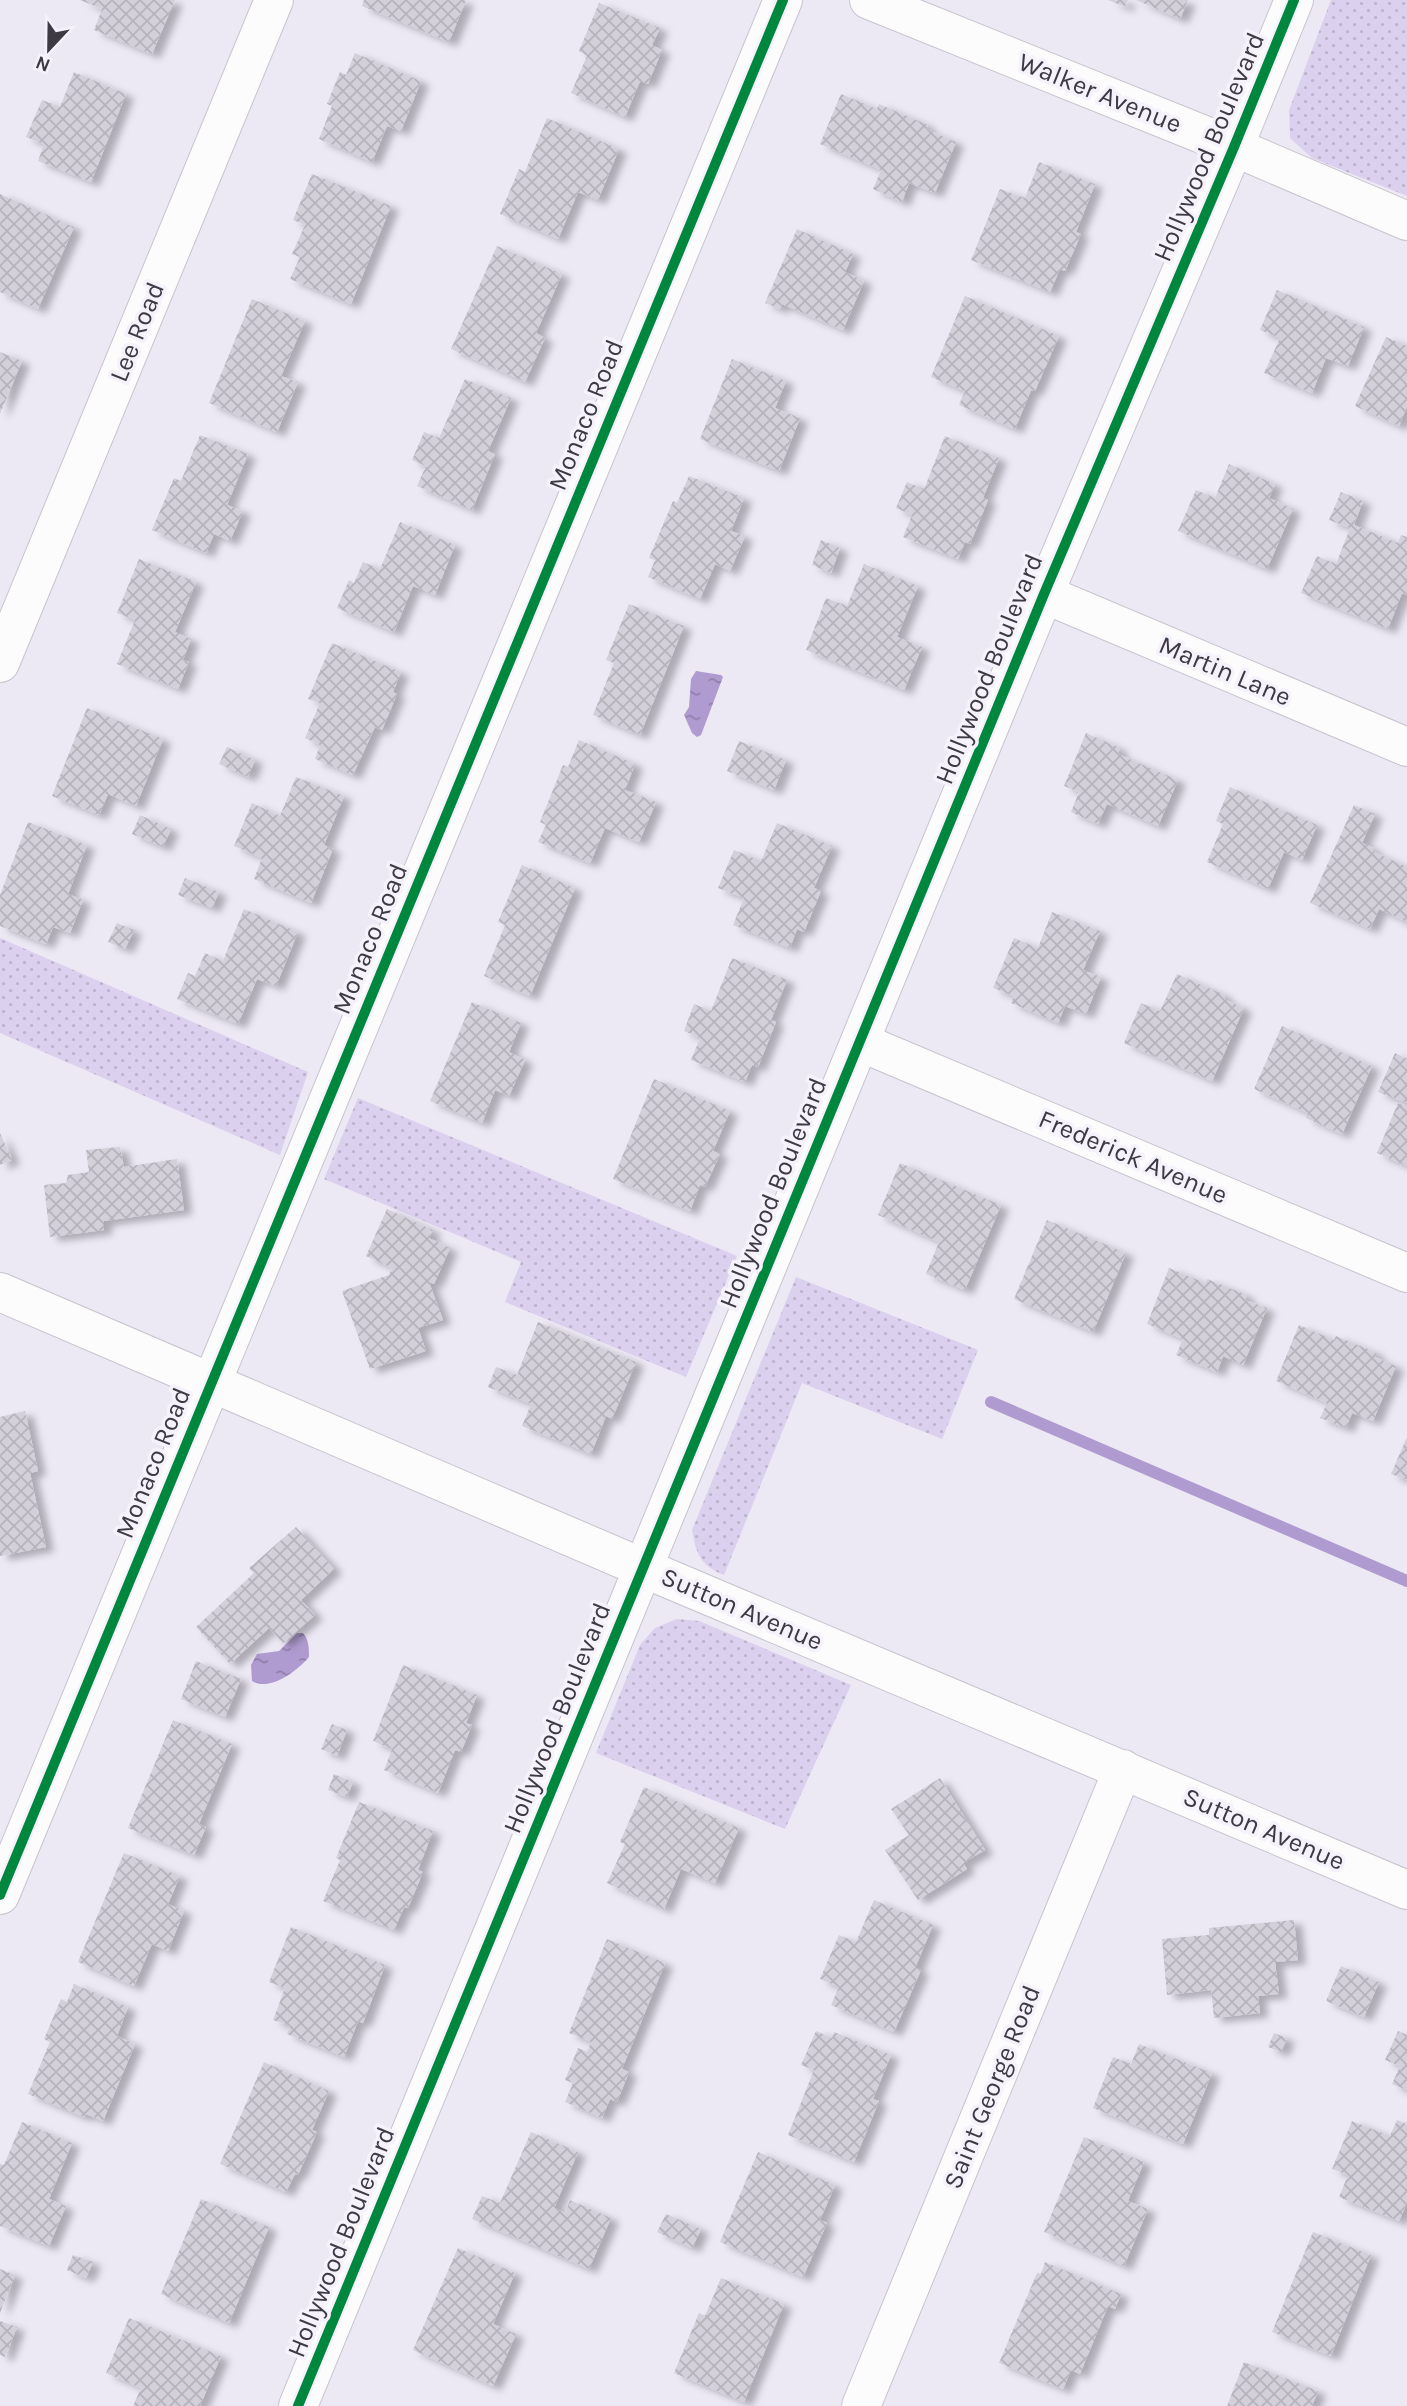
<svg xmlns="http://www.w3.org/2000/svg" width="1407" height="2406" viewBox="0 0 1407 2406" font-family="Karla,sans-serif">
<defs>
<pattern id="grass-dots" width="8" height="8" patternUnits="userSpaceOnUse" patternTransform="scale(1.75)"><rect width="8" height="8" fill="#dbd0ee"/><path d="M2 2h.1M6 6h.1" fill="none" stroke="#bdb3cd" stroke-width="1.8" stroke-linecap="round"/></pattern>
<pattern id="water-ripples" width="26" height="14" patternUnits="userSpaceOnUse" patternTransform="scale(1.75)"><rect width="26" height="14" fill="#b09bd0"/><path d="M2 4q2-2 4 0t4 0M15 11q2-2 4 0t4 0" fill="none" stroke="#907faa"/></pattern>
<pattern id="building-cross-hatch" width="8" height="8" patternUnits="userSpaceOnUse" patternTransform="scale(1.75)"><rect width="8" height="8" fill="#d4d0da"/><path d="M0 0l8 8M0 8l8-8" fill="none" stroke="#b7b3bc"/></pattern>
<filter id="shadow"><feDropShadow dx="8" dy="4.5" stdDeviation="3.5" flood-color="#0004"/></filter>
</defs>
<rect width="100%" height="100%" fill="#ece8f4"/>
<path fill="url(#grass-dots)" d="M1331 0H1407V196L1312 158 1290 138 1289 110Z
M0 938 308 1072 280 1155 0 1033Z
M358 1098 737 1256 686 1377 505 1302 521 1262 324 1179Z
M796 1277 978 1350 942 1439 802 1383 724 1575C701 1566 696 1554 692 1530Z
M677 1619 699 1621 851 1685 785 1829 596 1753 640 1645 655 1628Z"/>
<path fill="url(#water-ripples)" d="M696 671 721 675 723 677 701 735 697 737 692 733 684 715 689 707 691 679Z
M297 1633H303C309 1640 309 1648 309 1657 297 1671 270 1692 252 1681L251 1665 257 1654 279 1651Z"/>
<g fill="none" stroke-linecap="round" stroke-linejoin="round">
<path stroke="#b09bd0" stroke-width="12" d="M991 1402 1407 1581"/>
</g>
<path fill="url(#building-cross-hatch)" filter="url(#shadow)" d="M80 0H175L152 54 94 30 102 9Z
M364 0H466L449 42 362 6Z
M1108 0H1128L1125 7Z
M1136 0H1188L1180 19Z
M599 3 660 28 652 45 662 50 648 84 640 81 625 117 571 93 587 56 579 51Z
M355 53 421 81 401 131 387 126 372 162 319 139 332 106 327 104 340 72 346 75Z
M74 72 126 94 91 182 38 161 44 144 26 137 42 100 60 107Z
M841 94 877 109 879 104 928 125 926 129 956 142 935 193 909 183 902 202 873 189 881 170 820 144Z
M547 118 619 149 598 200 578 192 558 239 500 214 519 169 525 172Z
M1039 162 1095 184 1076 232 1081 234 1065 271 1060 269 1050 292 971 260 1000 189 1025 198Z
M312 174 391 206 351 304 290 279 300 257 292 254 305 225 293 220Z
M0 194 74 227 38 309 0 292Z
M797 229 853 254 845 272 864 281 843 330 782 304 780 309 765 303Z
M497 246 562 274 536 333 545 338 525 382 451 349Z
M1277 290 1364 327 1348 366 1326 358 1312 393 1264 373 1280 338 1260 330Z
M965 296 1059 336 1035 391 1031 390 1015 429 959 405 965 391 931 377Z
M252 299 305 321 281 376 298 382 277 432 209 403Z
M1386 337 1407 346V407L1399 426 1355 406Z
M0 352 22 361 0 414Z
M732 359 786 381 775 408 800 418 779 471 700 439Z
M465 379 511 398 488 451 495 454 472 510 417 486 426 466 412 460 424 432 439 438Z
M200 435 248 454 227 505 243 511 230 541 214 534 206 553 152 530 174 478 181 481Z
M945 436 999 458 983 498 988 500 970 544 965 542 958 559 903 537 912 515 896 508 907 482 924 489Z
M1229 464 1275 484 1269 498 1293 509 1267 569 1178 531 1196 490 1215 498Z
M689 476 744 498 731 531 745 536 730 571 715 564 700 599 648 577 655 560 649 558 673 501 677 503Z
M1341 492 1363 501 1354 525 1398 543 1401 535 1407 537V595L1402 593 1388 629 1301 593 1317 556 1336 564 1350 528 1329 520Z
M400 522 455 545 435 595 413 586 394 632 337 608 349 580 354 583 363 562 380 569Z
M821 540 840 548 831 573 812 565Z
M139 559 196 582 175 632 191 639 183 660 189 662 178 689 117 664 135 620 117 613Z
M864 564 918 586 897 637 922 647 904 690 806 650 826 598 847 606Z
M629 604 684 626 640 735 593 715 614 663 606 660Z
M332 643 401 672 393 692 397 694 382 730 375 727 353 775 315 759 320 745 305 738 320 703 308 699Z
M87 708 163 739 136 806 108 794 99 815 52 796Z
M1086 733 1120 748 1118 754 1178 780 1158 826 1107 804 1098 824 1071 812 1079 792 1064 786Z
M579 740 635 764 625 790 656 802 639 842 605 828 590 863 538 842 546 825 540 822 563 765 568 767Z
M739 741 786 760 774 790 727 771Z
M227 747 255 760 248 777 219 764Z
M296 777 344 796 324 845 333 849 311 903 254 879 262 858 234 846 252 803 280 816Z
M1230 787 1317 825 1302 860 1284 852 1268 889 1207 862 1223 824 1216 821Z
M1354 805 1375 814 1362 843 1374 848 1372 851 1407 867V922L1379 909 1370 929 1310 903Z
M140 815 171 829 163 847 132 834Z
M28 822 87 845 68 894 83 900 70 933 53 927 46 944 0 926V895Z
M777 823 832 846 814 888 821 891 804 932 797 929 790 948 733 925 744 898 718 888 734 850 761 861Z
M522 865 575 888 530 996 484 976 505 925 498 922Z
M185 878 219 892 212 908 178 895Z
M244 909 298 932 276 986 257 979 238 1024 177 999 188 973 195 976 205 953 223 961Z
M1052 912 1100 931 1083 970 1101 977 1086 1014 1065 1006 1058 1023 1011 1003 1014 996 993 988 1014 938 1038 948Z
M117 923 134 930 125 949 108 942Z
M732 958 787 980 771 1020 776 1022 758 1067 752 1065 745 1082 691 1060 700 1038 684 1031 694 1004 711 1011Z
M1177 974 1225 995 1224 999 1244 1008 1212 1081 1124 1043 1141 1003 1160 1011Z
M472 1002 521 1023 509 1052 525 1060 509 1096 495 1090 482 1123 430 1101Z
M1282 1026 1372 1066 1342 1134 1306 1118 1308 1113 1254 1089Z
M1395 1053 1407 1059V1103L1378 1092Z
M654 1079 730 1111 713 1151 720 1154 705 1187 700 1185 690 1211 613 1179Z
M1398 1103 1407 1107V1166L1377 1153Z
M0 1133 12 1160 0 1165Z
M120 1147 124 1167 177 1159 184 1210 104 1221V1230L50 1237 44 1185 66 1183 68 1175 89 1172 86 1150Z
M900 1163 1001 1205 965 1290 926 1274 939 1242 878 1215Z
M387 1209 433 1230 429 1238 450 1248 434 1284 429 1282 443 1320 418 1328 426 1351 370 1369 342 1291 389 1275 392 1268 366 1256Z
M1047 1220 1126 1253 1093 1332 1014 1299Z
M1169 1268 1205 1283 1207 1279 1247 1295 1245 1300 1267 1308 1243 1365 1223 1356 1217 1372 1176 1355 1183 1339 1147 1324Z
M538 1322 636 1362 612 1419 606 1416 591 1454 522 1426 531 1404 488 1387 496 1367 517 1375Z
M1299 1325 1334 1340 1336 1336 1377 1353 1375 1357 1396 1366 1373 1421 1352 1413 1346 1428 1320 1418 1327 1403 1276 1381Z
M25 1411 38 1471 30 1473 46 1547 0 1556V1417Z
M1407 1437V1480L1391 1474Z
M296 1527 334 1569 301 1600 315 1615 283 1643 269 1628 230 1664 196 1627 254 1573 249 1568Z
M196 1661 241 1679 225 1717 181 1699Z
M403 1665 477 1695 466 1723 472 1725 461 1752 455 1750 438 1793 384 1770 392 1749 373 1741Z
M173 1720 232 1744 199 1824 206 1827 194 1855 128 1828Z
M332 1724 347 1730 337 1756 321 1749Z
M334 1774 353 1782 347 1797 328 1790Z
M940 1778 985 1850 963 1863 967 1869 918 1900 885 1850 909 1835 891 1809Z
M644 1787 739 1828 715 1883 681 1869 664 1909 607 1883 625 1844 620 1842Z
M359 1802 433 1831 418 1870 423 1872 408 1908 404 1907 394 1930 323 1901 340 1860 336 1858Z
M124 1853 180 1876 168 1904 184 1911 168 1951 152 1944 134 1986 78 1962Z
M874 1900 933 1925 915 1968 921 1970 894 2032 831 2005 839 1987 820 1979 839 1935 856 1942Z
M1294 1920 1298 1960 1275 1962 1279 1994 1258 1996 1260 2013 1214 2018 1211 1990 1167 1995 1162 1939 1209 1935V1928Z
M291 1927 385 1965 363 2023 358 2021 344 2057 287 2034 290 2026 273 2020 285 1988 269 1982Z
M607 1939 665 1963 622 2069 629 2072 617 2102 610 2099 602 2118 565 2102 573 2083 565 2080 578 2048 587 2052 591 2042 569 2033Z
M1341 1966 1379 1982 1364 2017 1326 2001Z
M74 1984 128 2007 117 2036 135 2044 103 2121 86 2114 84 2117 28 2094 50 2042 44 2039 61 1999 67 2002Z
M816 2031 832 2038 834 2032 891 2055 873 2099 879 2101 854 2162 788 2135 814 2070 801 2065Z
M1398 2031 1407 2035V2090L1392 2084 1400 2066 1385 2060Z
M1274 2033 1287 2038 1281 2052 1268 2047Z
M1139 2044 1212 2073 1183 2144 1093 2108 1113 2057 1131 2064Z
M264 2062 329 2091 312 2130 317 2132 298 2175 295 2174 286 2192 220 2164Z
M1397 2120 1407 2124V2203L1399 2221 1339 2197 1348 2175 1332 2169 1352 2121 1390 2136Z
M22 2122 72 2143 49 2199 66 2206 49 2246 0 2226V2164L4 2165Z
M531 2132 578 2152 554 2208 565 2213 570 2200 611 2218 589 2269 472 2219 482 2196 500 2203Z
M1084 2137 1144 2162 1128 2201 1148 2209 1124 2266 1044 2232Z
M758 2152 835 2185 820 2220 827 2223 803 2277 720 2242Z
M201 2199 269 2227 229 2323 161 2294Z
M666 2214 701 2229 692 2248 657 2232Z
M1313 2232 1371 2255 1331 2356 1272 2332Z
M458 2248 515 2273 493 2324 516 2334 493 2386 413 2350Z
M73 2255 93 2262 86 2278 67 2270Z
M1045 2262 1121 2294 1115 2309 1108 2306 1080 2374 1071 2370 1063 2389 999 2363 1037 2273 1041 2274Z
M0 2269 15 2275 0 2313Z
M721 2278 784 2304 744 2402 674 2373 699 2313 705 2316Z
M129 2318 221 2356 200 2406H133L141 2388 106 2373Z
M0 2321 17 2327 5 2357 0 2355Z
M1244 2362 1318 2391 1312 2406H1227Z"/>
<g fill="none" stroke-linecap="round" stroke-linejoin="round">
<g stroke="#c7c4ce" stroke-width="40">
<path id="minor" d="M869 0 1234 147 1407 221
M1044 594 1407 747
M0 663 274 0
M860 1042 1407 1273
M0 1292 643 1568 1407 1890
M0 1895 783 0
M861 2406 1123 1769"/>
</g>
<g stroke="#c7c4ce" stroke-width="40">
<path id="tertiary" d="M298 2406 1044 594 1234 147 1294 0"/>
</g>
<use href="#minor" stroke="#fcfcfd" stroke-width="38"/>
<use href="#tertiary" stroke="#fcfcfd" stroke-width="38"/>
<g stroke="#f6f2fc" stroke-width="15">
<path id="cycleway" d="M0 1895 783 0
M298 2406 1044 594 1234 147 1294 0"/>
</g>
<use href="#cycleway" stroke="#00873e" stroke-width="10"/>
</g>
<g text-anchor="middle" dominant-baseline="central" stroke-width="7" stroke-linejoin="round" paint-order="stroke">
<g font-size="26" fill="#3d3a43" stroke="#f6f2fc">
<text transform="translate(1100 93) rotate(22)">Walker Avenue</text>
<text transform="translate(1209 147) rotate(-67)">Hollywood Boulevard</text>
<text transform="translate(137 332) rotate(-68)">Lee Road</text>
<text transform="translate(586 415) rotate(-68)">Monaco Road</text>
<text transform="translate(989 669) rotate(-68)">Hollywood Boulevard</text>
<text transform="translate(1225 671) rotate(23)">Martin Lane</text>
<text transform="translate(370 939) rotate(-68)">Monaco Road</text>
<text transform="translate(1133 1157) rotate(23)">Frederick Avenue</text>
<text transform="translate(773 1193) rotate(-68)">Hollywood Boulevard</text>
<text transform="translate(153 1463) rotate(-68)">Monaco Road</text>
<text transform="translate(742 1609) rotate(23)">Sutton Avenue</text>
<text transform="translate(557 1718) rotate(-68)">Hollywood Boulevard</text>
<text transform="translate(1264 1829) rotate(23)">Sutton Avenue</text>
<text transform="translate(992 2087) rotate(-68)">Saint George Road</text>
<text transform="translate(341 2242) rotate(-68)">Hollywood Boulevard</text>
</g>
</g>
<g transform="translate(49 49) rotate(202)" stroke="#f6f2fc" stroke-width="5" paint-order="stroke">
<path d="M0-5L12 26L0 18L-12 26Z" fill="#3d3a43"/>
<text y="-10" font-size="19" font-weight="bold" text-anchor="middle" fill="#3d3a43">N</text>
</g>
</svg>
